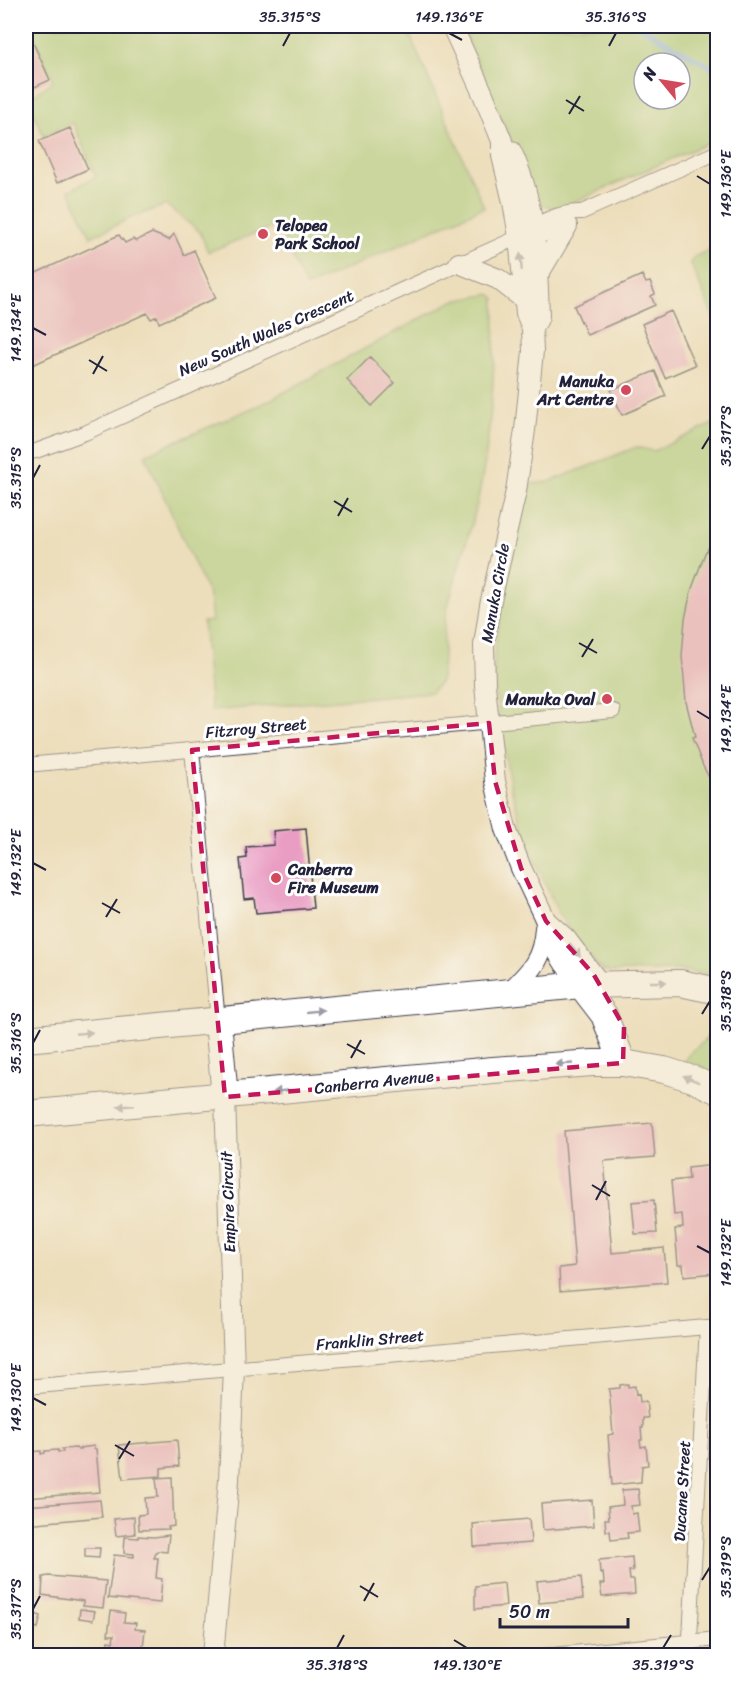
<svg xmlns="http://www.w3.org/2000/svg" width="743" height="1681" viewBox="0 0 743 1681" font-family="Sriracha,sans-serif">
<rect width="100%" height="100%" fill="#fff"/>
<filter id="ink" filterUnits="userSpaceOnUse"><feTurbulence type="fractalNoise" baseFrequency=".0167" numOctaves="2"/><feDisplacementMap in="SourceGraphic" scale="12" xChannelSelector="R" yChannelSelector="G"/><feConvolveMatrix kernelMatrix="1 2 1 2 8 2 1 2 1" color-interpolation-filters="sRGB"/></filter>
<filter id="wash" filterUnits="userSpaceOnUse"><feTurbulence type="fractalNoise" baseFrequency=".008" numOctaves="4" result="noise"/><feDisplacementMap in="SourceGraphic" scale="24" xChannelSelector="R" yChannelSelector="G"/><feGaussianBlur stdDeviation="1.35" result="paint"/><feColorMatrix in="noise" values="0 0 0 0 0 0 0 0 0 0 0 0 0 0 0 0 0 1.4 0 .05"/><feComposite in="paint" operator="in"/></filter>
<g filter="url(#wash)">
<rect width="100%" height="100%" fill="#eddebb"/>
<path fill="#a1cc78" stroke="#62775a" stroke-width="1.5" fill-rule="evenodd" d="M26 26H406L484 207 306 287 277 225 208 252 200 232 166 205 133 217 91 237 69 190 96 177 73 123 43 136 28 99 53 81 32 33 26 36Z
M461 26H717V139L563 207C553 210 545 207 537 201ZM644 63H680V99H644Z
M717 246V326L691 264 694 257Z
M490 294 495 298C495 366 492 437 477 504 468 541 454 577 446 615 442 637 445 661 440 683L431 692 211 711 203 622 212 621 209 596 145 455 268 401 453 301Z
M717 422V976L679 970 608 972 602 970 575 940 559 914 527 844 511 788 504 750 494 683V656L502 592 522 510 531 484 549 482 636 447 654 451Z
M717 1021V1080L685 1065 684 1062 688 1055 706 1039Z"/>
<g fill="none" stroke-linecap="round" stroke-linejoin="round">
<path stroke="#7fafea" stroke-width="5" d="M638 26 718 71"/>
</g>
<g id="blocks">
<path fill="#e99dc2" d="M31 38 50 80 26 91V40Z
M26 107 33 123 26 126Z
M70 128 88 169 57 183 39 141Z
M152 233 169 240 174 234 184 255 194 250 216 298 159 323 157 316 151 319 147 313 26 368V270L31 268 34 274 119 235 125 243 133 239 136 241Z
M642 275 646 283 650 282 655 294 651 296 655 305 587 335 574 306Z
M671 311 695 365 665 378 642 324Z
M370 357 395 383 372 406 347 380Z
M655 371 666 396 622 415 611 390Z
M717 535V793L703 766 692 738 695 737 686 702 682 656 685 619 691 591 705 553Z
M306 828 313 908 256 913 254 898 244 899 240 859 247 858 246 847 274 845 273 831Z
M652 1123 655 1157 604 1161 612 1253 664 1248 667 1282 560 1291 559 1268 575 1266 564 1131Z
M715 1165 717 1176V1273L684 1276 683 1265H678L675 1229 683 1228 682 1214 674 1215 671 1181 689 1179 688 1168Z
M654 1200 657 1233 635 1234 632 1202Z
M628 1384V1387L635 1386 636 1395 639 1394 640 1402 646 1401 648 1418H643V1428H641L642 1440H640L641 1447 646 1446 648 1465 642 1466 641 1482 612 1485 608 1435 613 1434 609 1389 620 1388V1385Z
M177 1440 179 1466 161 1468V1476L123 1479 119 1445Z
M94 1446V1449H96L100 1492 26 1498V1455H28L27 1452 41 1451V1454L45 1453V1451L58 1450V1452H63L62 1449 76 1448 78 1450H80V1448Z
M172 1477 174 1526 168 1527 169 1529 139 1530 138 1515 146 1514 145 1498 158 1497 156 1478Z
M638 1489 640 1505 631 1506 632 1514 637 1513 639 1532 627 1533 628 1538 611 1540 610 1531H606L605 1519H609L608 1507 623 1505 622 1490Z
M100 1500 102 1517 26 1524V1506Z
M592 1500 594 1526 543 1530 541 1504Z
M134 1517 135 1534 116 1536 114 1519Z
M529 1519 531 1543 474 1547 473 1524Z
M169 1535 167 1552 157 1551 154 1558H158L156 1578 162 1579 160 1603 108 1598 114 1555 134 1557V1554L124 1553 125 1537 138 1538V1536L154 1537Z
M85 1548H100L99 1558 85 1557Z
M632 1557 633 1571H629L630 1580H634L635 1594 602 1597 600 1584H604L603 1572 600 1573 599 1560Z
M49 1576 106 1581 103 1608 83 1606V1601L42 1595 43 1577Z
M581 1577 583 1599 539 1603 537 1581Z
M504 1583 506 1606 475 1609V1586Z
M80 1609 95 1611 93 1620 79 1618Z
M111 1611 125 1613 124 1622 136 1623 135 1629 145 1630 142 1656H105L108 1641 113 1642 114 1635H108Z
M32 1613 41 1616 38 1628 28 1626Z"/>
</g>
</g>
<g filter="url(#ink)">
<use href="#blocks" fill-opacity="0" stroke="#403e4e" stroke-width="1.5"/>
<g fill="none" stroke-linecap="round" stroke-linejoin="round">
<g stroke="#403e4e" stroke-width="16">
<path id="street" d="M527 238H535L568 225
M26 453 36 451 85 433 519 237C535 223 560 211 582 212L718 152
M192 750 218 1021
M26 765 613 711
M26 1387 718 1326
M542 1656 718 1639
M689 1656 707 1327"/>
</g>
<g stroke="#403e4e" stroke-width="22">
<path id="secondary" d="M452 26 483 94 502 141V156L513 202 519 237 526 313 532 328 533 351 525 430 516 491 490 605 484 645 485 685 495 781 506 829 521 868 546 921 549 938 565 964 581 985
M511 151C536 202 537 260 539 316L537 321
M459 263 498 279 525 300
M538 275 567 226
M546 921 566 939 600 984
M510 992C531 971 543 960 545 928
M213 1656 229 1480 234 1369 225 1097"/>
</g>
<g stroke="#403e4e" stroke-width="28">
<path id="highway" d="M581 985 604 1015 623 1063
M218 1021 225 1097
M26 1039 581 985 680 983 718 991
M26 1114 493 1070 593 1063H623L664 1070 693 1079 718 1091"/>
</g>
<use href="#street" stroke="#fff" stroke-width="14"/>
<use href="#secondary" stroke="#fff" stroke-width="20"/>
<use href="#highway" stroke="#fff" stroke-width="26"/>
</g>
<defs><path id="oneway-solid" d="M-6-.8H1V-3.2L6.5 0L1 3.2V.8H-6Z" transform="scale(1.5)"/></defs>
<g fill="#9c9ca7">
<use href="#oneway-solid" transform="translate(521 262) rotate(-95)"/>
<use href="#oneway-solid" transform="translate(575 950) rotate(52)"/>
<use href="#oneway-solid" transform="translate(658 982)"/>
<use href="#oneway-solid" transform="translate(315 1011) rotate(-6)"/>
<use href="#oneway-solid" transform="translate(84 1033) rotate(-5)"/>
<use href="#oneway-solid" transform="translate(564 1064) rotate(177)"/>
<use href="#oneway-solid" transform="translate(691 1079) rotate(-157)"/>
<use href="#oneway-solid" transform="translate(282 1091) rotate(174)"/>
<use href="#oneway-solid" transform="translate(126 1106) rotate(175)"/>
</g>
</g>
<path d="M0 0H743V1681H0ZM489 723 495 781 521 868 546 921 594 975 624 1027 623 1063 225 1097 192 750Z" fill="#eddebb" fill-opacity=".55" fill-rule="evenodd"/>
<path fill="none" stroke="#c2185b" stroke-width="4.5" stroke-dasharray="12 8" stroke-linejoin="round" d="M489 723 495 781 521 868 546 921 594 975 624 1027 623 1063 225 1097 192 750Z"/>
<path fill="none" stroke="#22223b" stroke-width="2" d="M449 33 462 40M283 46 290 33M609 46 616 33M566 100 584 111M569 114 580 96M697 176 710 184M33 328 46 335M89 360 107 371M93 374 103 356M702 449 710 436M33 478 40 465M334 501 352 512M338 516 348 498M579 643 597 653M582 657 593 639M697 711 710 719M33 863 46 870M102 903 120 913M106 917 117 899M702 1014 710 1001M33 1043 40 1030M347 1044 365 1054M351 1058 361 1040M592 1185 610 1196M596 1200 606 1181M697 1246 710 1253M33 1398 46 1405M115 1445 134 1456M119 1459 130 1441M702 1580 710 1567M360 1586 378 1597M364 1601 374 1583M33 1609 40 1596M454 1640 467 1648M337 1648 344 1635M663 1648 671 1635"/>
<g fill="#d1495b" stroke="#fff" stroke-width="2">
<circle cx="263" cy="234" r="6"/>
<circle cx="626" cy="390" r="6"/>
<circle cx="607" cy="699" r="6"/>
<circle cx="276" cy="878" r="6"/>
</g>
<g text-anchor="middle" dominant-baseline="central" stroke-width="6" stroke-linejoin="round" paint-order="stroke">
<g font-size="16" font-weight="bold" fill="#22223b" stroke="#fff" text-anchor="start">
<text x="275" y="225">Telopea<tspan x="275" dy="18">Park School</tspan></text>
<text x="614" y="381" text-anchor="end">Manuka<tspan x="614" dy="18">Art Centre</tspan></text>
<text x="595" y="699" text-anchor="end">Manuka Oval</text>
<text x="288" y="869">Canberra<tspan x="288" dy="18">Fire Museum</tspan></text>
</g>
<g font-size="16" fill="#22223b" stroke="#fff">
<text transform="translate(266 333) rotate(-24)">New South Wales Crescent</text>
<text transform="translate(495 593) rotate(-80)">Manuka Circle</text>
<text transform="translate(256 728) rotate(-5)">Fitzroy Street</text>
<text transform="translate(374 1082) rotate(-6)">Canberra Avenue</text>
<text transform="translate(228 1202) rotate(-92)">Empire Circuit</text>
<text transform="translate(370 1340) rotate(-5)">Franklin Street</text>
<text transform="translate(682 1491) rotate(-87)">Ducane Street</text>
</g>
</g>
<rect width="743" height="1681" fill="none" stroke="#fff" stroke-width="66"/>
<g transform="translate(662 81) rotate(300)"><circle r="28" fill="#ffffff" stroke="#a7a7b1" stroke-width="1.5"/>
<path d="M0-4.5L10 22L0 15L-10 22Z" fill="#d1495b"/>
<text y="-9" font-size="16" font-weight="bold" text-anchor="middle" fill="#22223b">N</text>
</g>
<path d="M500 1618v9h128v-9" fill="none" stroke="#22223b" stroke-width="3"/>
<text x="509" y="1618" font-size="18" fill="#22223b" stroke="#ffffff" stroke-width="4.5" paint-order="stroke">50 m</text>
<rect x="33" y="33" width="677" height="1615" fill="none" stroke="#22223b" stroke-width="2"/>
<g font-size="15" text-anchor="middle" fill="#22223b">
<text x="290" y="22">35.315°S</text>
<text x="449" y="22">149.136°E</text>
<text x="616" y="22">35.316°S</text>
<text transform="translate(726 184) rotate(-90)" y="5">149.136°E</text>
<text transform="translate(16 328) rotate(-90)" y="5">149.134°E</text>
<text transform="translate(726 436) rotate(-90)" y="5">35.317°S</text>
<text transform="translate(16 478) rotate(-90)" y="5">35.315°S</text>
<text transform="translate(726 719) rotate(-90)" y="5">149.134°E</text>
<text transform="translate(16 863) rotate(-90)" y="5">149.132°E</text>
<text transform="translate(726 1001) rotate(-90)" y="5">35.318°S</text>
<text transform="translate(16 1043) rotate(-90)" y="5">35.316°S</text>
<text transform="translate(726 1253) rotate(-90)" y="5">149.132°E</text>
<text transform="translate(16 1398) rotate(-90)" y="5">149.130°E</text>
<text transform="translate(726 1567) rotate(-90)" y="5">35.319°S</text>
<text transform="translate(16 1609) rotate(-90)" y="5">35.317°S</text>
<text x="337" y="1670">35.318°S</text>
<text x="467" y="1670">149.130°E</text>
<text x="663" y="1670">35.319°S</text>
</g>
</svg>
